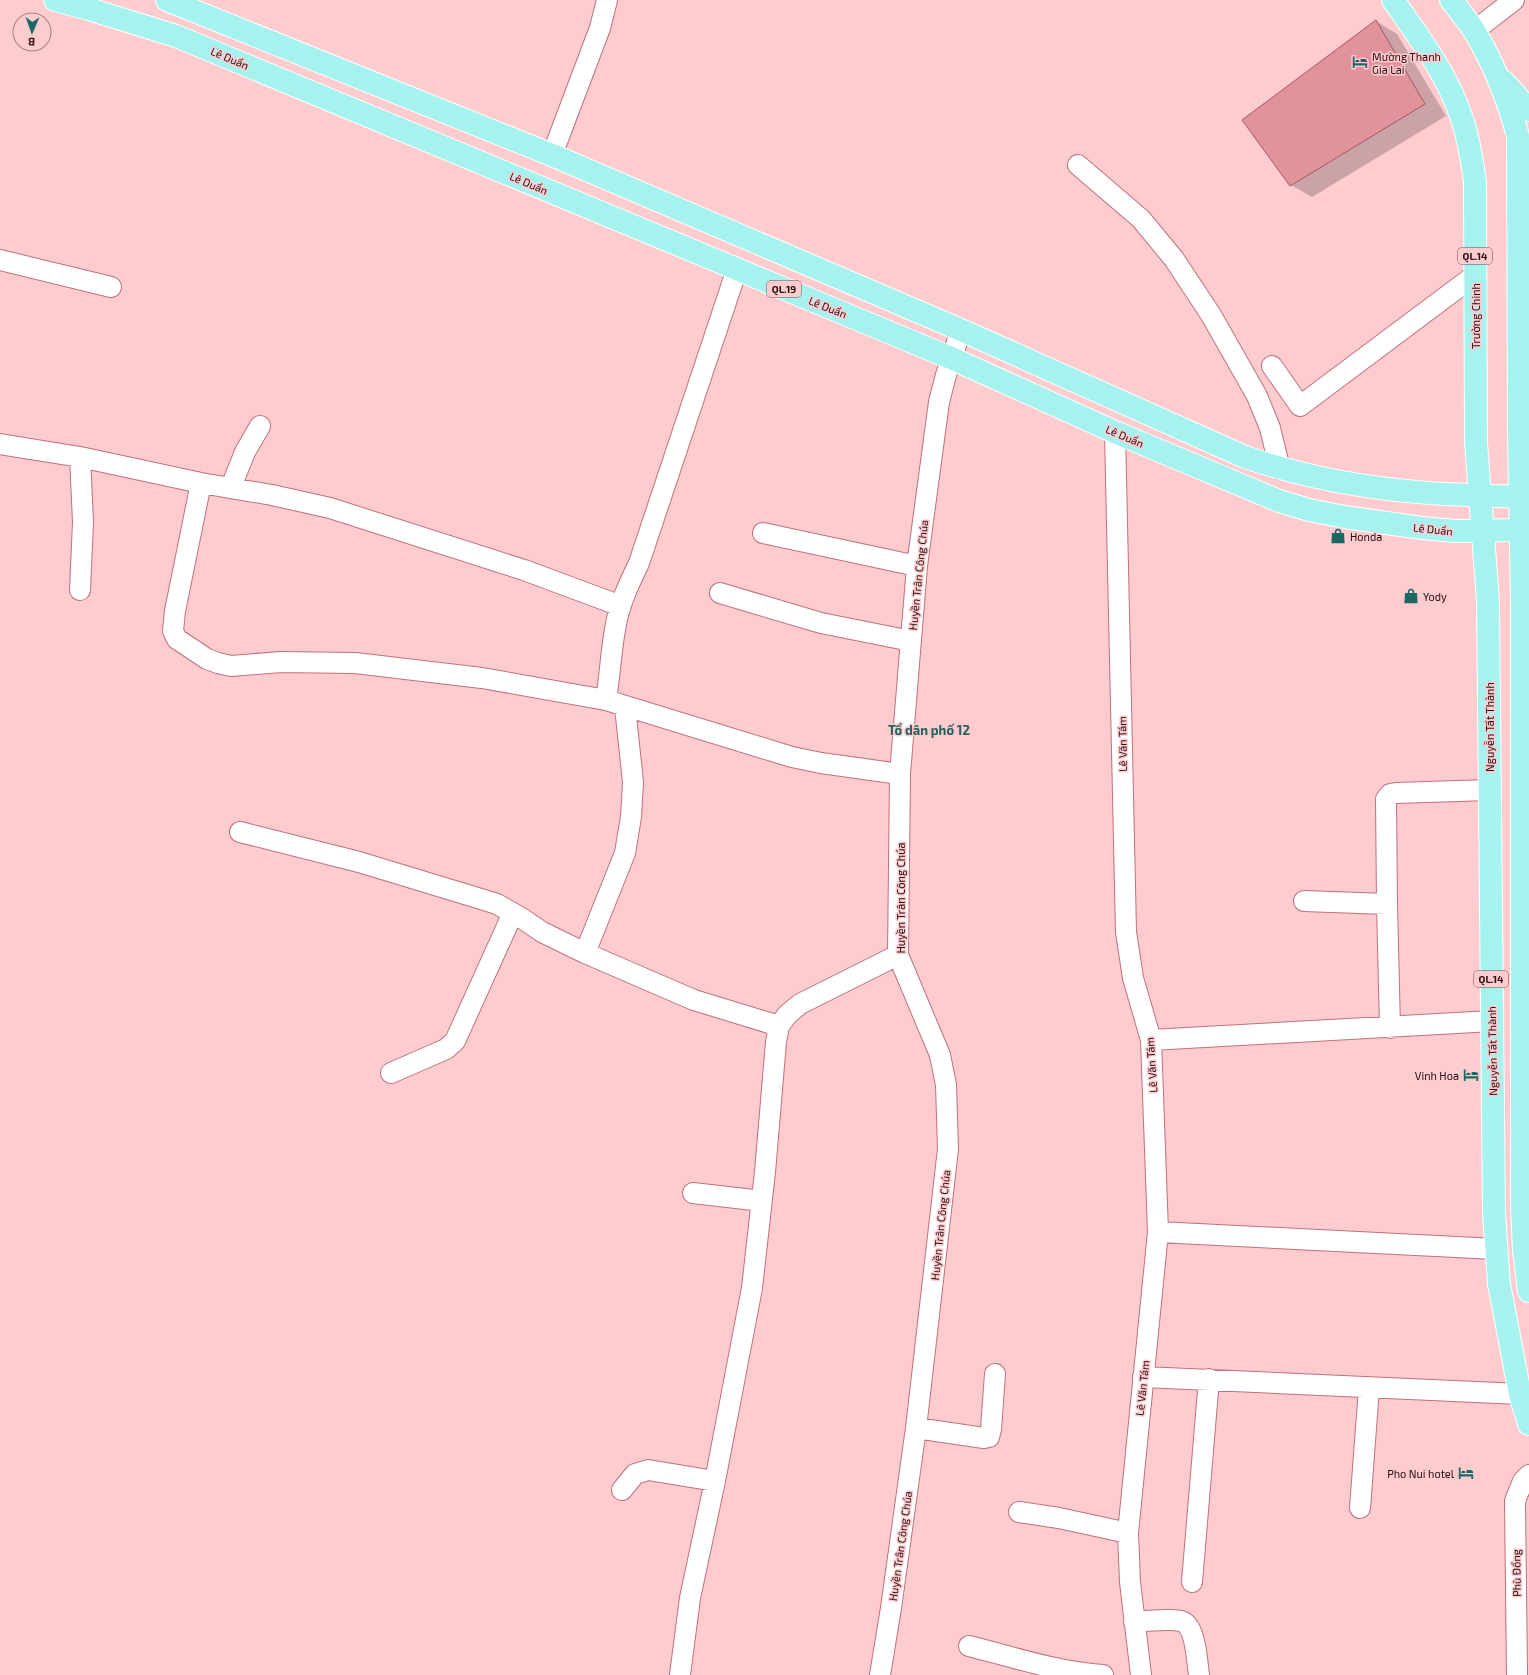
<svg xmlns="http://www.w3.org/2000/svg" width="1529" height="1675" viewBox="0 0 1529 1675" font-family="'Exo 2',sans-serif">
<rect width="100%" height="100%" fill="#fecbcf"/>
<path fill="#0003" d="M1376 21 1397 34 1446 116 1312 197 1291 185Z"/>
<path fill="#e1929b" stroke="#a35a64" d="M1376 20 1425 104 1290 186 1242 120Z"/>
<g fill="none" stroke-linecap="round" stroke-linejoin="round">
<g stroke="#be727b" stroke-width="22">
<path id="minor" d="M1474 31 1514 0
M552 155 600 28 607 0
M1078 165 1141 219 1174 259 1211 315 1257 396 1270 428 1280 469
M0 260 111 287
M1272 366 1300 406 1475 275
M1115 432 1126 932 1133 978 1151 1040 1158 1232 1128 1533 1130 1582 1141 1675
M0 444 80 457 201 483 272 495 330 508 524 570 621 606
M201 483 175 611 173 631 177 639 207 659 218 663 231 666 281 662 355 663 482 678 606 700 792 757 821 763 900 774
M231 487 245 452 260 426
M763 533 917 566
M80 590 83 522 80 457
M720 593 821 623 911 641
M606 700C610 675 611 649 616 624 620 602 630 582 639 563L737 269
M240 832 359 862 481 899 497 904 523 919 542 932 585 953 694 1000 779 1026
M1304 901 1387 904
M585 953 625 853 631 817 633 782 625 707
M1390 1028 1387 904 1386 799 1390 794 1396 793 1489 790
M1151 1040 1492 1021
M391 1073 446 1049 455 1041 513 913
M693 1193 762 1201
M1158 1232 1496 1249
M1143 1377 1520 1394
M916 1428 984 1438 989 1437 991 1429 995 1374
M622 1490 635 1474 648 1470 715 1481
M1360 1508 1369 1388
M1019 1512 1059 1518 1128 1533
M1192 1582 1209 1379
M1134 1622C1145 1621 1172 1619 1181 1621 1196 1625 1197 1662 1199 1675
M969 1646C1013 1657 1057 1672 1103 1675
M680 1675 690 1598 715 1481 752 1288 765 1172 776 1042 779 1026 787 1015 800 1004 898 955
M880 1675 891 1608 916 1428 948 1149 946 1085 940 1055 898 955 900 774 917 566 939 402 946 375 961 330
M1517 1675 1515 1501 1523 1481 1529 1475"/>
</g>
<g stroke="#fff" stroke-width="24">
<path id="major" d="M55 0 89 9 176 36 951 358 1115 432 1279 501 1309 510 1345 517 1422 528 1455 531 1529 530
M167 0 552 155 961 330 1245 457C1318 482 1394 493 1471 495 1490 496 1510 497 1529 496
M1393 0C1419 37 1448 75 1462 119 1469 139 1472 160 1475 182L1476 442 1488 601 1494 1214 1499 1284 1520 1394 1529 1424
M1451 0C1459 10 1468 21 1475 32 1494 64 1508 100 1518 136L1519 433 1522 606V1209L1524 1250 1529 1291
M1504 82 1529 110"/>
</g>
<use href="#minor" stroke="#fff" stroke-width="20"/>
<use href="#major" stroke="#a6f2ef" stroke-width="22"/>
</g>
<defs>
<g id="hotel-bare" transform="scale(1.2)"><path d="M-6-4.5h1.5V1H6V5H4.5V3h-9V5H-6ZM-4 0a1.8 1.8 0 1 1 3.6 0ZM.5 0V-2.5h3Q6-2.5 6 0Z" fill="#1a6865" stroke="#fecbcf" stroke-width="2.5" paint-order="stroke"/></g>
<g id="shop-bare" transform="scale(1.2)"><path d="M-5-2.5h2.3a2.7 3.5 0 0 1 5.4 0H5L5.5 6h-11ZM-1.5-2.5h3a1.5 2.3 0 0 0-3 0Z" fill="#1a6865" stroke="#fecbcf" stroke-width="2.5" paint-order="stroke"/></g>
</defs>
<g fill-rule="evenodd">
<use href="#hotel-bare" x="1360" y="62"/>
<use href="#shop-bare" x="1338" y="536"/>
<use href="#shop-bare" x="1411" y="596"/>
<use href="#hotel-bare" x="1471" y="1075"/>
<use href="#hotel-bare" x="1466" y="1473"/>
</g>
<g text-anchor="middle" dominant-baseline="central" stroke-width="3" stroke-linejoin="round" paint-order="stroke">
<g fill="#fecbcf" stroke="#69464a" stroke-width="1">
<rect x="1458" y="248" width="34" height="16" rx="3"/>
<rect x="767" y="281" width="34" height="16" rx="3"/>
<rect x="1474" y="971" width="34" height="16" rx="3"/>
</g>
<g font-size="10" font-weight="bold" fill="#290d11">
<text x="1475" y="256">QL.14</text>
<text x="784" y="289">QL.19</text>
<text x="1491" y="979">QL.14</text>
</g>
<g font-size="11" fill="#290d11" stroke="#fecbcf" text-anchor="start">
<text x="1372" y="56">Mường Thanh<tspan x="1372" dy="13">Gia Lai</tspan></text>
<text x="1350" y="536">Honda</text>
<text x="1423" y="596">Yody</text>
<text x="1459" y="1075" text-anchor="end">Vinh Hoa</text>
<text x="1454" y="1473" text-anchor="end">Pho Nui hotel</text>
</g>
<g font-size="11" fill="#290d11" stroke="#fecbcf">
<text transform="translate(230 58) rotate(23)">Lê Duẩn</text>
<text transform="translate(529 183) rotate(23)">Lê Duẩn</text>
<text transform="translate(828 307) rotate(22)">Lê Duẩn</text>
<text transform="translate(1475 316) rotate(-90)">Trường Chinh</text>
<text transform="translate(1125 436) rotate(23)">Lê Duẩn</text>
<text transform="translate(1433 529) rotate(6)">Lê Duẩn</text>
<text transform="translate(918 575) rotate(-84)">Huyền Trân Công Chúa</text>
<text transform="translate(1489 727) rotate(-90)">Nguyễn Tất Thành</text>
<text transform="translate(1122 744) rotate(-91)">Lê Văn Tám</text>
<text transform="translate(900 898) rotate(-90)">Huyền Trân Công Chúa</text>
<text transform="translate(1492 1051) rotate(-91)">Nguyễn Tất Thành</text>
<text transform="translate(1151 1065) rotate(-94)">Lê Văn Tám</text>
<text transform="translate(940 1225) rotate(-84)">Huyền Trân Công Chúa</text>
<text transform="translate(1142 1388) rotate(-84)">Lê Văn Tám</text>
<text transform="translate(900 1546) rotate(-82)">Huyền Trân Công Chúa</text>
<text transform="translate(1516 1573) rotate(-91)">Phù Đổng</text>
</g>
<g font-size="13" font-weight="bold" fill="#27615f" stroke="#fecbcf">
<text x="929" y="730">Tổ dân phố 12</text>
</g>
</g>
<g transform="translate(32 32) rotate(182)"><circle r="19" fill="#fecbcf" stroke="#a97f83"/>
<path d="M0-3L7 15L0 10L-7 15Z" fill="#1a6865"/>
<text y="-6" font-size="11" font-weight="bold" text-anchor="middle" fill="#290d11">B</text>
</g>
</svg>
